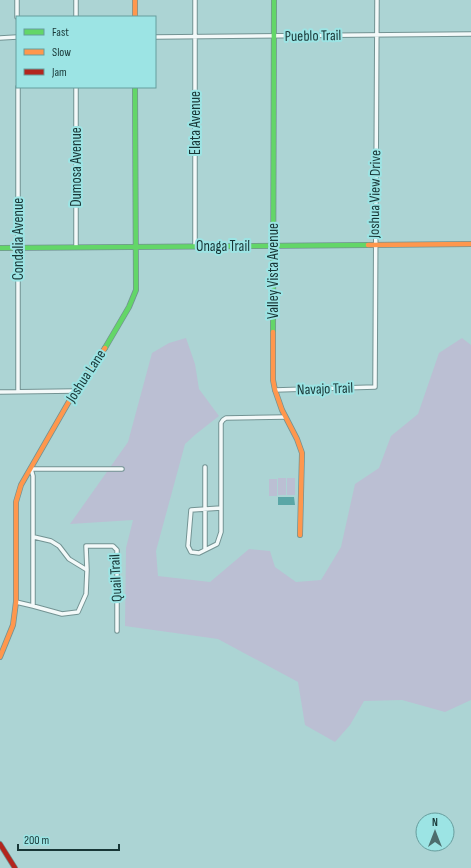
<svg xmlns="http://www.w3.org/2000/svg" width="471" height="868" viewBox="0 0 471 868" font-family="'Sofia Sans Condensed',sans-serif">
<rect width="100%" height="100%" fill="#acd4d4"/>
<path fill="#bbbfd3" d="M186 338 195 364 199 389 219 416 196 434 185 444 156 551 158 576 210 582 249 549 270 551 275 567 296 582 321 580 341 547 355 484 379 468 391 436 418 414 439 353 462 338 471 345V700L445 712 402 700 364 701 350 725 335 742 305 725 298 682 218 639 125 626 126 548 133 520 70 524 128 442 152 353 169 343Z
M278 478H286V495H278Z
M287 478H295V495H287Z
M269 479H277V496H269Z"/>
<path fill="#5aa6a6" d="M278 497H294L295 505H278Z"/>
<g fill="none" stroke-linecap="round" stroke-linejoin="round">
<g stroke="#739393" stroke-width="5.5">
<path id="street" d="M17 0V17
M76 0V17
M195 0V246
M155 37 471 34
M0 38 17 37
M18 87V391
M76 247V87
M275 390 375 387 377 0
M0 392 75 391
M205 467V550
M221 508 191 510 188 546 191 552 199 553 217 544 221 532V423L223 420 226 418 285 417
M34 537 51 541 59 546 69 559 87 570
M16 602 33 606V476L31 469H122
M33 606 62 614 78 612 86 594 87 570 86 546H113L117 550V631"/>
</g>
<g stroke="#739393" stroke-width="6">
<path id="fast" d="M0 248 368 245
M273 332 274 0
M105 348 129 307 136 290 135 87"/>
</g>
<g stroke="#739393" stroke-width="6">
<path id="slow" d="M135 0V17
M368 245 471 244
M273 332V380L275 390 282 410 297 439 302 453 300 535
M0 657 13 625 16 602V502L21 485 75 391 105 348"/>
</g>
<g stroke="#739393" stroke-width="6">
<path id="jam" d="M0 844 15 868"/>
</g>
<use href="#street" stroke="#f3f9f9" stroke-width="3.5"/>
<use href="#fast" stroke="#63d668" stroke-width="4.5"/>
<use href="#slow" stroke="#ff974d" stroke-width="4.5"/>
<use href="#jam" stroke="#b3261e" stroke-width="4.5"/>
</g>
<g text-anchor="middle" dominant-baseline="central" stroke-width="4" stroke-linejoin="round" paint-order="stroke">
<g font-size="15" fill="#183636" stroke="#9ce4e4">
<text transform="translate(313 36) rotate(-1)">Pueblo Trail</text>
<text transform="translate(195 123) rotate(-90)">Elata Avenue</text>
<text transform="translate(76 167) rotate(-90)">Dumosa Avenue</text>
<text transform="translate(375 194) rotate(-89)">Joshua View Drive</text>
<text transform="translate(18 239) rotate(-90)">Condalia Avenue</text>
<text x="223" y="246">Onaga Trail</text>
<text transform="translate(273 271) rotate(-90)">Valley Vista Avenue</text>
<text transform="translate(86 376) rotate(-57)">Joshua Lane</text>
<text transform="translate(325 389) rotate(-2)">Navajo Trail</text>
<text transform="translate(116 578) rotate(-93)">Quail Trail</text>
</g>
</g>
<rect x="16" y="16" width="140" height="72" fill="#9ce4e4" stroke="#679e9e"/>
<rect x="24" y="29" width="20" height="6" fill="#63d668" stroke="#679e9e"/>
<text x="52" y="36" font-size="12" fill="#183636">Fast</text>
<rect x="24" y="49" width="20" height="6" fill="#ff974d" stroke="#679e9e"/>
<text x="52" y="56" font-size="12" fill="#183636">Slow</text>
<rect x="24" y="69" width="20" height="6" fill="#b3261e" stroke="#679e9e"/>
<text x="52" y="76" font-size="12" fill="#183636">Jam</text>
<g transform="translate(435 832)"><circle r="19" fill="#9ce4e4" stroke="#679e9e"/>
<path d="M0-3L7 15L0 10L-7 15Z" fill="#4c6d6d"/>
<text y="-6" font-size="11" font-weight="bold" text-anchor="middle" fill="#183636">N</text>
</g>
<path d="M18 844v6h101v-6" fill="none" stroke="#183636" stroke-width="2"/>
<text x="24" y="844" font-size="12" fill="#183636" stroke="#9ce4e4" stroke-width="3" paint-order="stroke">200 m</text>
</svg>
